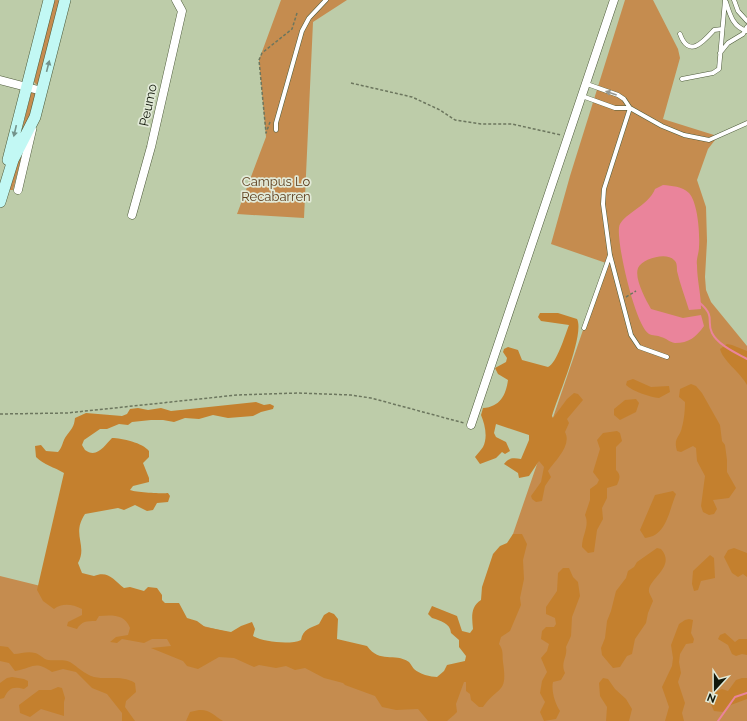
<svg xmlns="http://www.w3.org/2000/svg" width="747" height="721" viewBox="0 0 747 721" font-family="Raleway,sans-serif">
<rect width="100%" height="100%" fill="#bdcca9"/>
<path fill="#c58c4f" d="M54 0H58L60 2 40 84 37 85 34 82Z
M281 0H347L313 22 304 218 237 214 266 137 259 60Z
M625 0H653L678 49 680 58 663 119 714 135 715 140 708 149 697 180 706 207 707 241 705 277 706 290 711 302 747 346V721H0V576L455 688 513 534 606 263 551 244 570 176Z
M33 92 36 93 30 125 19 142 31 93Z
M25 143 13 190H10L8 187Z"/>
<path fill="#c4802e" d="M540 313H558L577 319C585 334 558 396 552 416L553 418 567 399 574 393 578 394 583 400 567 419 569 423 565 432C572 445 556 460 548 471L551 477 545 486 542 501 536 502 532 499 531 496 541 482 544 467 539 461 529 476 519 478 518 473 504 464C509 457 514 458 521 459L529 440V435L496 424 494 433 496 437 506 442 510 451 505 454 502 452 496 458 480 464 475 457C478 453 481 450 483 447 488 437 485 425 481 415L483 408C500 407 506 395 508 380L498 374 495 368 506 362 507 358 503 352 504 349 508 347 518 350 522 360 548 367C557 363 565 335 569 325L541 321 538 317Z
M727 344 732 345 747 351V385C740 372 723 361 720 349Z
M633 379 651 387 669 386 670 392 659 398C650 397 632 391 626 385L627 381Z
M691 384 696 386 702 393 720 425 722 441 725 445 727 460V472L736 488 729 498 713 500 717 509 714 514 709 515 703 512 701 506 705 476 697 461 696 448 693 446 681 452 677 451C673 437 680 438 682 427 684 420 685 410 685 402L679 397 680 389Z
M636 399 639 403 636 412 620 420 614 415V409L625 400Z
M256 402 264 405 270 404 274 406 273 409 261 412 253 416 228 418 213 415 199 419 185 418 174 422 163 420H151L132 422 128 425 119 424 107 429H100L84 440 82 445 85 450C97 459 105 445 112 438 122 438 143 443 149 451V457L143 463 149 478V482L133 486 130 490C134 492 162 494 168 493L170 496 168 502 157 503 153 510 147 511 135 505 124 510 118 508 85 514C71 535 88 545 78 563L82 573 94 576C108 570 114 580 124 588L130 587 144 591 148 587 157 588 162 595V600L165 603H179L187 618 197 621 205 627 231 632 241 626 252 622 255 629 253 636C262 642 291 645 301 640 303 629 310 628 319 624L324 615 329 612 334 614 338 619 337 639 367 646C380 664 394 652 409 662 411 664 412 667 414 669 419 674 431 677 437 677L444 671 447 665 465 661 466 656 459 647V640L451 633C450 623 441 621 432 618L428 614 432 606 457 616 462 631 470 633 473 629C472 618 470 607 481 600L482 587 493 554 500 546 507 543 513 534H522L527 544 523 560 524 579 520 598 521 605 510 631 501 637 499 644C504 651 502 654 503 662 508 695 498 685 483 707H479L471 700 470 694 466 691V682H464L456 704 457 712 454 715 447 721H428L418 709 396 710 382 707 375 696 345 685 343 683 324 678 305 668 295 670 286 666 276 668 259 665 254 667 234 658 219 657 198 669 187 666 183 661 151 648 171 646 167 639H152L144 643 122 639 117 643 110 642 116 637 128 635 130 628C125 614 112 615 99 616L96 621C86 621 82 621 77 629L67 626 68 622 82 615V609C72 604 62 603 54 609L43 601 37 590 64 473C54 467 44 465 36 457L35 446 41 445 46 451 58 452C63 447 62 441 67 435 72 428 74 427 75 418L86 413 122 416 127 414 130 409 138 408 148 410 161 408 171 411Z
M617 431 620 433 622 441 616 447V470C621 475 620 478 617 485L607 488V498L602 508 603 519 597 530 594 552 588 553 582 547C582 535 590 526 585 515L590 500V489L597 484 599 480 593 472 600 449 597 440 603 433Z
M673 491 676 494C669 510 667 536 645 538L640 530 655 495Z
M657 548 661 549C677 567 647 579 649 592 650 595 652 598 653 601L648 613 646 623 635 639 632 654 627 656 620 667 613 668 602 655 601 648 605 638 607 621 611 611 616 591 626 578 628 571 634 567 637 562Z
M734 548 747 553V577L743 574 738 577 732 573 724 557 728 550Z
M710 555 714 558 715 578 701 581 698 590 694 591 692 584 693 571Z
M563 568H569L573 577 578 582 580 596 572 617 571 636 566 647C568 657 560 662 565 673L561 680 553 682C551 690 555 704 560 711L556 719 544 721 540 712 545 702 540 693 542 681 547 672 541 658 547 651 549 644 541 639 542 631 546 627H554L556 624 555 618 546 614V607L557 591 558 573Z
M689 619 693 620 691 633 694 639 693 643 686 644 680 654 679 662 681 673 678 682 685 703 682 713 684 721H665L669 707 662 687 672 666 673 658 671 645 679 624 685 620Z
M725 633 735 642 739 639H747V655L742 654 736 656 732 654 728 645 718 639 720 635Z
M0 646 8 647 14 654C21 654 27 651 35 653 40 654 43 659 48 660 56 661 63 659 70 662 78 667 84 674 94 677 107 680 122 675 135 683L136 692 126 701 125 707 135 721H122V713L107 694 92 688 76 672 63 669 52 672C34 660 34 668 15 671L9 663 0 661Z
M12 677 24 679 28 681V686L24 689C13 686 9 688 4 698L0 699V683L7 678Z
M603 678 608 679 615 689 626 699 632 709 629 721H606L607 707 600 696 599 683Z
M742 678H747V699L728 706 723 712 714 711 708 698 711 694 722 689 728 691 736 680Z
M58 687 62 688 65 698 64 702V716L41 709 30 717 20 713 19 705 39 690H51Z
M199 710C209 709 215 716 223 721H186L190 712Z"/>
<path fill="#ea849b" d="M663 185C672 186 682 186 689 193 698 203 700 234 699 247 699 253 696 259 697 265 697 280 701 294 701 309L689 310C685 297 680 284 677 271 677 267 677 262 674 260 667 252 643 258 638 268 634 279 646 300 651 309L683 318 701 315 704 326C696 337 689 343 675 343 669 342 666 338 661 337 658 335 652 336 649 334 635 325 617 245 619 228 620 215 649 206 655 189Z"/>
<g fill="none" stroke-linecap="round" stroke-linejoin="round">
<path stroke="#ea849b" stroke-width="2" d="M700 303C716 317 706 321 712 333 718 345 736 353 747 359
M718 721 735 697 747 693"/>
<g stroke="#4d5a3a" stroke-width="5">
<path id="lane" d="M734 0 738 11 747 21
M726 2C730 15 733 27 747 31
M680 34C689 59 704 41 714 30L722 29
M720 53 728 43 743 34 747 27
M682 79 713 73 719 69 725 0
M587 84 618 95 624 99 630 108 662 126 684 135 709 140 747 123
M582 96 615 108H630
M630 108 604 189 603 204 610 255 631 335 639 347 667 357
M276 130V123L302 31 309 18 326 0
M584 328 610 255"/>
</g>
<g stroke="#4d5a3a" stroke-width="9">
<path id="street" d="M0 80 42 91
M18 190 32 130
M132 215 151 147 182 11 176 0
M471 425 614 0"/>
</g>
<g stroke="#4d5a3a" stroke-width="12">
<path id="secondary" d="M8 160 49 0
M0 202 13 160 35 117 65 0"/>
</g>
<path stroke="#6c765e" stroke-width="1.5" stroke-dasharray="3 2" stroke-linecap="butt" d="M351 83 412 97 440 110 455 120 481 124H512L561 135
M270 122 266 133 259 60 262 53 292 29 297 13
M626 297 636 291
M0 414 67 413 237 395 298 393 351 395 371 398 464 423"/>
<use href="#lane" stroke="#fff" stroke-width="4"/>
<use href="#street" stroke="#fff" stroke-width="8"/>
<use href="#secondary" stroke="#c2f8f4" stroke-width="11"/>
</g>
<defs><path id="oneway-solid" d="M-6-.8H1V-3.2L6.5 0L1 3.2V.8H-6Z"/></defs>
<g fill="#73938b">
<use href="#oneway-solid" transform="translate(48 66) rotate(-76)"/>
<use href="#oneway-solid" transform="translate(15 131) rotate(103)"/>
</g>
<use fill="#949791" href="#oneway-solid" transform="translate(611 93) rotate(-161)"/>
<g text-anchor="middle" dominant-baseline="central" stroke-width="3.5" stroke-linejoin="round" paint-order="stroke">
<g font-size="13" fill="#12180b" stroke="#e2ead8">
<text transform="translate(148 105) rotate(-78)">Peumo</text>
</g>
<g font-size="13" fill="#5d3f1f" stroke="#e2ead8">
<text x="276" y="181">Campus Lo<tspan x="276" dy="15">Recabarren</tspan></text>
</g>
</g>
<g transform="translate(715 689) rotate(201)" stroke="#e2ead8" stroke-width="3" paint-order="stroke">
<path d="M0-3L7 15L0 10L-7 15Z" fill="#12180b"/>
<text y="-6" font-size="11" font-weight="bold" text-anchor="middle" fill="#12180b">N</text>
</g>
</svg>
